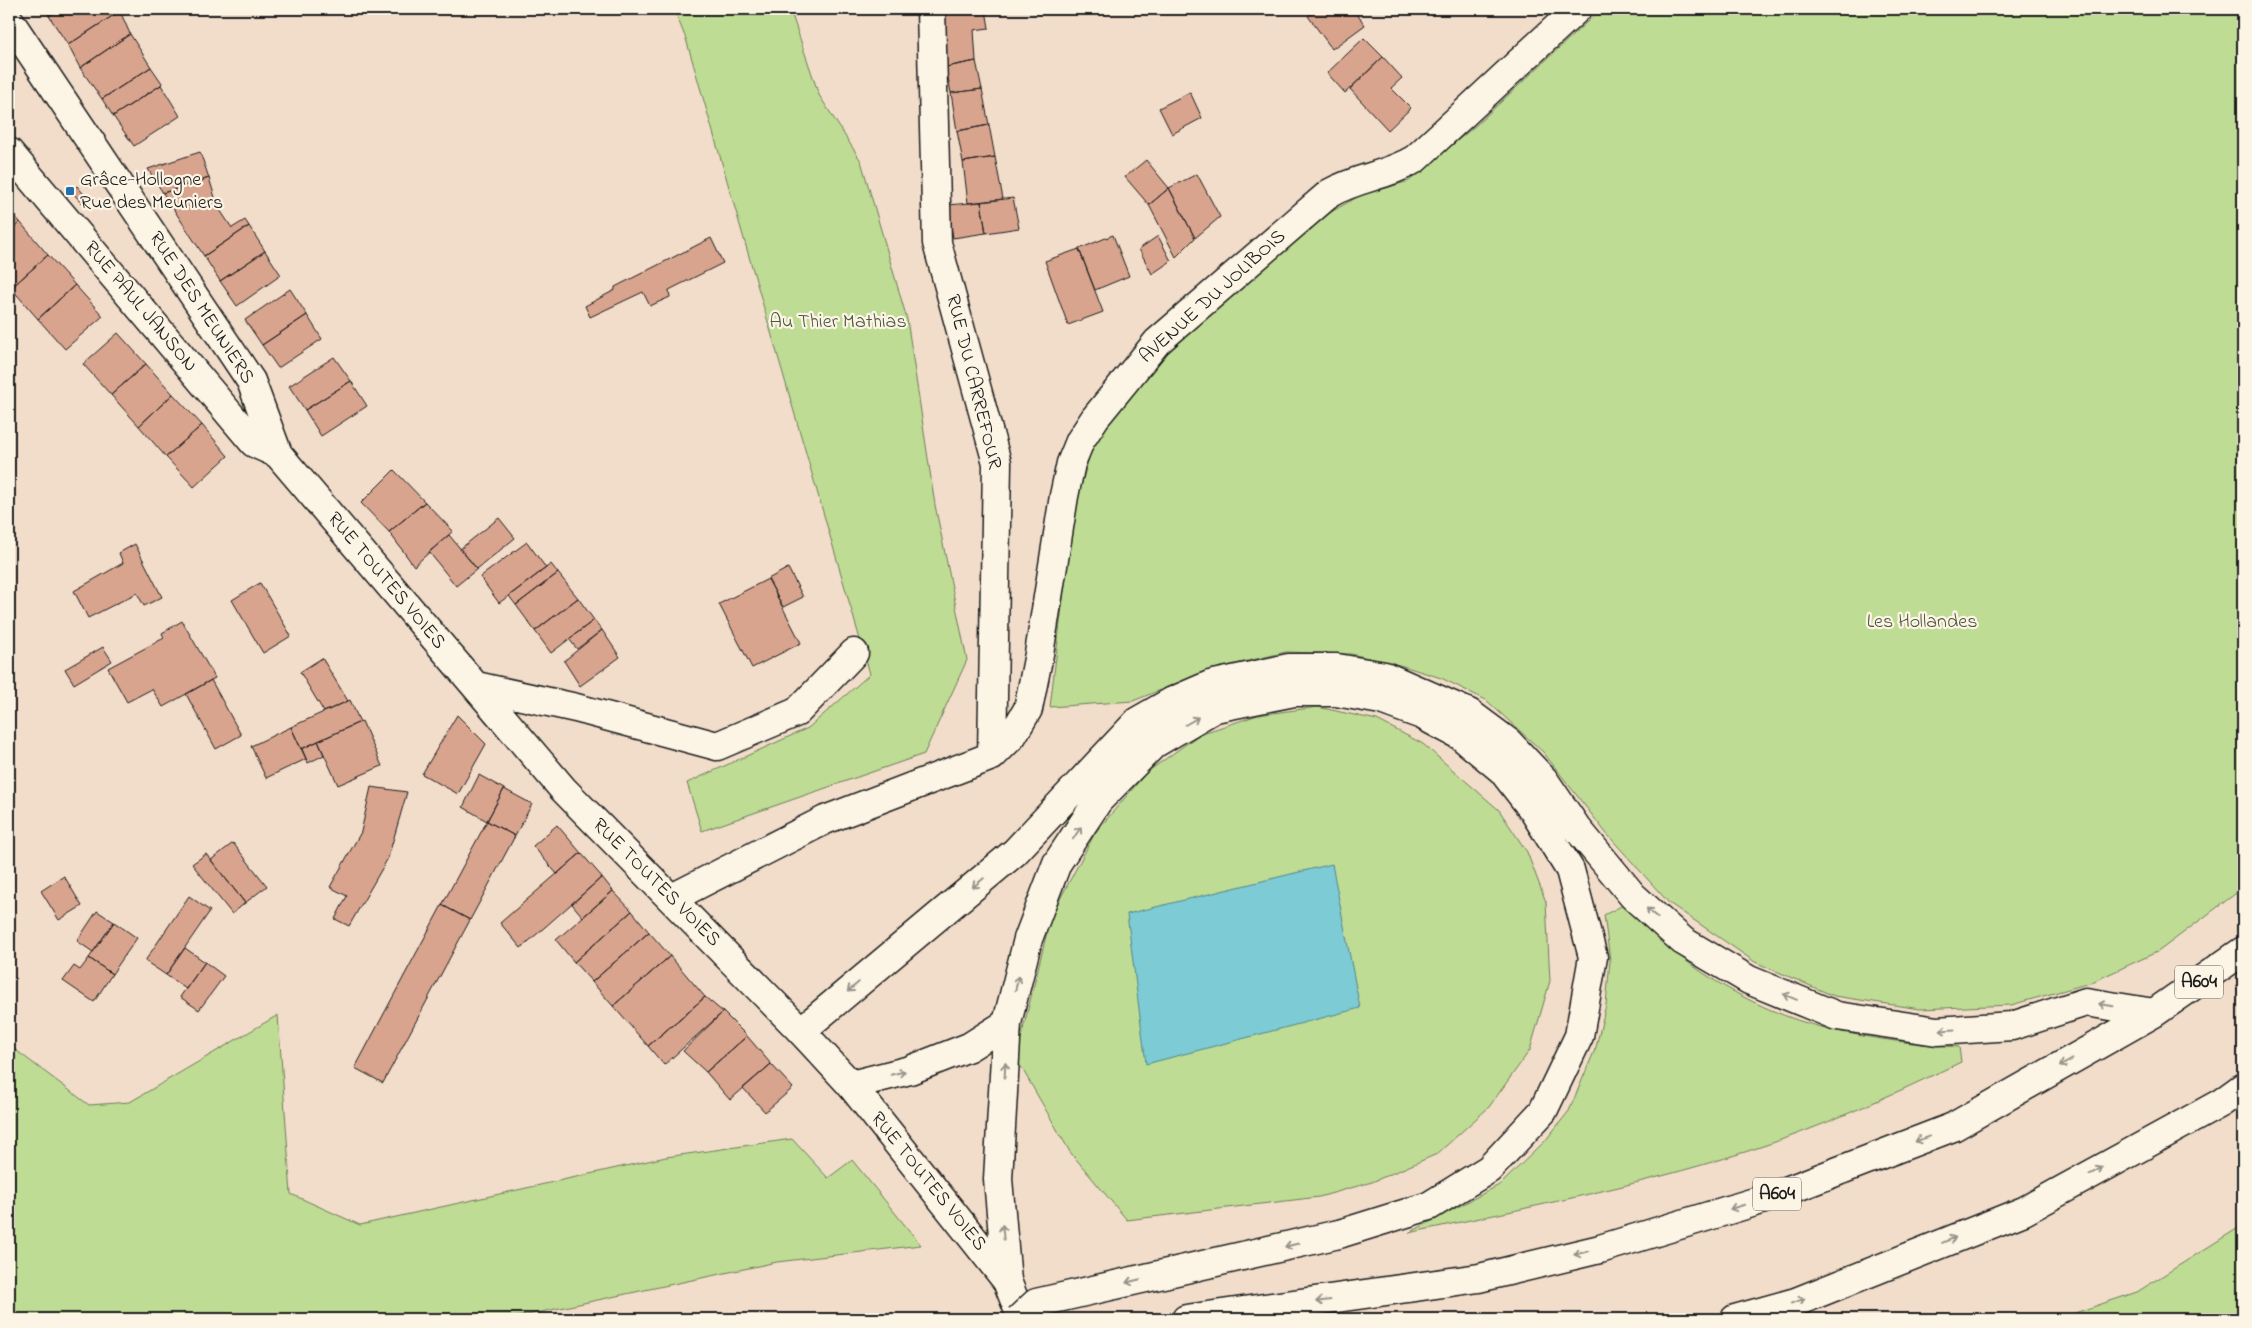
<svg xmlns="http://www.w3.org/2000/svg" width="2252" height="1328" viewBox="0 0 2252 1328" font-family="'Indie Flower',sans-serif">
<rect width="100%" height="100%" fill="#f2ddcb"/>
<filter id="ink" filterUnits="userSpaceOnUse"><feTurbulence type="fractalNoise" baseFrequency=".02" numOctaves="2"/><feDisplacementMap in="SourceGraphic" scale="10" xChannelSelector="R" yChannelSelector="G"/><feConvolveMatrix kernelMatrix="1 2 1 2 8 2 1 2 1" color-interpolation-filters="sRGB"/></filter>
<g filter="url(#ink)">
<path fill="#bedc94" stroke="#6d7c58" d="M674 9H790L819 95 861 161 907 319 935 505 967 660 924 754 702 831 687 783 808 728 870 674 686 39Z
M1601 9H2243V888L2159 951 2090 983 2011 1005 1920 1009 1834 996 1755 962 1669 903 1606 833 1543 752 1486 700 1441 678 1403 666 1351 654 1286 652 1210 670 1133 701 1050 707 1073 514 1092 447 1130 390 1205 317 1305 227 1359 196 1409 181 1475 126Z
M1318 707 1377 720 1423 744 1499 810 1527 852 1546 902 1550 981 1530 1050 1489 1107 1437 1154 1372 1182 1319 1197 1127 1220 1070 1152 1016 1058 1051 916 1095 833 1146 773 1200 734 1258 715Z
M1625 904C1673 961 1752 1011 1825 1028 1869 1039 1914 1044 1959 1047L1961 1062C1891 1095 1819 1129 1745 1152 1635 1187 1521 1209 1409 1233L1501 1184 1545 1141 1569 1111 1596 1047 1606 1005 1610 960 1604 915Z
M278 1015 291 1194 360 1225 666 1157 792 1139 828 1178 852 1160 921 1245 777 1262 508 1319H9V1045L89 1105 130 1102Z
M2243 1225V1319H2057L2137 1292Z"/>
<path fill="#7bcbd5" stroke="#55858b" d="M1332 864 1360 1008 1146 1064 1127 914Z"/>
<path fill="#d9a48e" stroke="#1c1c1c" d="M45 9H60L49 16Z
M60 9H119L120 11 68 45 49 16Z
M1317 9H1353L1365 25 1332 49 1308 16Z
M986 10 989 28 974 30 976 61 946 67 943 13Z
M120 11 130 34 80 68 68 45Z
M130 34 151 67 102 99 80 68Z
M1364 38 1383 57 1345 93 1327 73Z
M1383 57 1402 78 1391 88 1411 108 1388 130 1350 89Z
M976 61 982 89 951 93 946 67Z
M151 67 162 83 161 85 113 116 102 99Z
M161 85 180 116 134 146 113 116Z
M982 89 989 125 957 131 951 93Z
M1190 92 1202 118 1172 134 1159 108Z
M989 125 995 157 963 162 957 131Z
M200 152 209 178 163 193 148 169Z
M995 157 1003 199 968 203 963 162Z
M1146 160 1169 188 1149 205 1125 177Z
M1197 174 1220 217 1195 238 1169 188Z
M209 178 218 207 232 228 245 220 249 226 204 256 163 193Z
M77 186 87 198 82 203 71 191Z
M1169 188 1195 238 1176 257 1149 205Z
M1013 198 1019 228 986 233 981 202Z
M981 202 986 233 953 238 948 205Z
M9 209 20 222 9 233Z
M20 222 48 255 11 288 9 285V233Z
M249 226 265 251 220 281 204 256Z
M1113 235 1129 276 1095 290 1079 249Z
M1158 236 1171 261 1152 274 1139 249Z
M711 238 723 263 669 290 670 297 650 306 643 292 590 317 585 306 615 290V287Z
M1079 249 1103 312 1068 325 1045 261Z
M265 251 281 275 237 306 220 281Z
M48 255 75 285 38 319 11 288Z
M75 285 103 316 65 349 38 319Z
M290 289 307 315 262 345 245 320Z
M307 315 322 339 278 368 262 345Z
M118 333 146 364 111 395 83 364Z
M334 357 351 381 305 410 289 386Z
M146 364 173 394 139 426 111 395Z
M351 381 367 406 321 436 305 410Z
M173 394 202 425 166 457 139 426Z
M202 425 228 456 194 487 166 457Z
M394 470 425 502 389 532 361 503Z
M425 502 453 531 414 566 389 532Z
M499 518 515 538 477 569 460 549Z
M449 535 477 569 456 586 429 552Z
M527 542 546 568 499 603 480 577Z
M135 544 162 597 144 606 137 593 88 618 74 591 123 563 119 553Z
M551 564 558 573 516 605 509 596Z
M788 568 803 597 783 607 768 579Z
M558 573 578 598 535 631 516 605Z
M768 579 801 643 752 668 719 604Z
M260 583 291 636 263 653 232 600Z
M578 598 594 620 551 653 535 631Z
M594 620 602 630 577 649 569 639Z
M182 621 215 678 163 707 152 689 127 702 108 668 164 638 162 633Z
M602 630 620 657 580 686 564 661Z
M103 647 112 661 74 684 65 669Z
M322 658 348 701 324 712 300 672Z
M211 680 241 735 216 749 186 694Z
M350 700 360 722 301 749 291 727Z
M457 715 486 744 458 794 422 774Z
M362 721 382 766 338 785 318 741Z
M291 727 306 759 266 778 251 746Z
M318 741 324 755 308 763 302 749Z
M479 775 504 789 487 821 463 807Z
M371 787 407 792 388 858 349 926 335 919 347 896 330 887 361 832Z
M504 789 532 804 515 836 487 821Z
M487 821 515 836 470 920 442 905Z
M557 825 581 853 557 874 533 846Z
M233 843 267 886 245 903 211 860Z
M581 853 602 877 521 948 500 923Z
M206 854 245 903 232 914 192 864Z
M64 876 82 906 59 920 41 891Z
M602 877 613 891 583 917 572 904Z
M613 891 632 911 574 962 556 940Z
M189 896 210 911 166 975 145 961Z
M442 905 470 920 383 1083 355 1068Z
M97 911 114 922 93 952 77 941Z
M632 911 649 932 592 982 574 962Z
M114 922 137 938 112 974 89 958Z
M649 932 670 956 613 1006 592 982Z
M185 948 205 962 186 989 166 975Z
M670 956 705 997 648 1046 613 1006Z
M89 958 112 974 94 1002 63 981 74 966 80 970Z
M205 962 224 976 199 1010 180 997Z
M705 997 723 1012 664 1065 648 1046Z
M723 1012 747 1036 706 1072 683 1051Z
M747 1036 771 1064 730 1100 706 1072Z
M771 1064 793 1088 765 1112 743 1088Z"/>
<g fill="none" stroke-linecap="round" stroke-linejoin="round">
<g stroke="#1c1c1c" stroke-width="31">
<path id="minor" d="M931 9 937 243 997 463 992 756
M9 20 251 381 278 454 563 789 801 1031 851 1085 1007 1281 1022 1319
M9 152 254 443 278 454
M476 686 576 708 717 746 797 712 854 653
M672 898 825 820 992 756 1012 736 1028 709 1039 654 1064 496 1071 463 1080 441 1095 418 1157 342 1330 193C1358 177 1387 176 1415 159L1577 9"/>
</g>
<g stroke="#1c1c1c" stroke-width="31">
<path id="highway" d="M1007 1023 998 1179 1007 1281
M801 1031 1015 852 1138 721 1173 701 1210 685 1289 668H1337L1385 676 1469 713 1508 742 1544 780 1576 827 1633 896 1683 941 1749 980 1837 1016 1937 1031 2012 1026 2086 1002 2154 1013
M851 1085 910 1070 969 1047 1007 1023 1028 939 1057 863 1098 801 1154 744 1215 708 1294 692H1336L1381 700 1422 715 1461 736 1502 770 1533 810 1570 870 1593 957 1579 1036 1543 1111 1489 1169 1429 1206 1339 1234
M1186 1319 1479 1278 1600 1249 1768 1198 1953 1127 2154 1013 2243 951
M1735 1319 1796 1302 2024 1211 2221 1103 2243 1087"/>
</g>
<use href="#minor" stroke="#fcf5e5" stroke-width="28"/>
<use href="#highway" stroke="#fcf5e5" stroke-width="28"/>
<g stroke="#1c1c1c" stroke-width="31" stroke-linecap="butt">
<path id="highway-bridge" d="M1019 1319 1036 1303 1339 1234"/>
</g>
<use href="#highway-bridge" stroke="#fcf5e5" stroke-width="28"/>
</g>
<defs><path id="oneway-shaft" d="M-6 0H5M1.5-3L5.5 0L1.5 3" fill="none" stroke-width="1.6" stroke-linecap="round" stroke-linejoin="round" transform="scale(1.25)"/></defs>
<g stroke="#97938b">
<use href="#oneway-shaft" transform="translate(1192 721) rotate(-30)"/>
<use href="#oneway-shaft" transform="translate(1077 833) rotate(-57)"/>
<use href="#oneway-shaft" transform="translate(978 883) rotate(140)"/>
<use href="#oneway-shaft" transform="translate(1652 913) rotate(-138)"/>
<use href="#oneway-shaft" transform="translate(1017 983) rotate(-77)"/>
<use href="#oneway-shaft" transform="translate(853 987) rotate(140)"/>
<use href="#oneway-shaft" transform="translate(1790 997) rotate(-158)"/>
<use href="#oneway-shaft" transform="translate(2106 1005) rotate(-171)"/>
<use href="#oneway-shaft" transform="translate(1947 1030) rotate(176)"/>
<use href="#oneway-shaft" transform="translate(2066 1063) rotate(150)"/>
<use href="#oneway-shaft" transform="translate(1005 1070) rotate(-87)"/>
<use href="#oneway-shaft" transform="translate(898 1073) rotate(-14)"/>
<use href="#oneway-shaft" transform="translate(1922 1139) rotate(159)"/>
<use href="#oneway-shaft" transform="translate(2096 1171) rotate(-29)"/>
<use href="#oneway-shaft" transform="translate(1737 1207) rotate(163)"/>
<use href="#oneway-shaft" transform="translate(1003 1232) rotate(-95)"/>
<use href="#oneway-shaft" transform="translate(1949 1240) rotate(-22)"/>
<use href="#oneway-shaft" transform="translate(1292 1245) rotate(167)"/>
<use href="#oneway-shaft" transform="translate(1581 1253) rotate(166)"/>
<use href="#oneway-shaft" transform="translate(1133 1281) rotate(167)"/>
<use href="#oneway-shaft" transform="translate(1323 1301) rotate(173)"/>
<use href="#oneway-shaft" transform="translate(1798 1301) rotate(-20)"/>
</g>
</g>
<rect fill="#1f6fb2" stroke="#fcf5e5" stroke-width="2" x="65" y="186" width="10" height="10" rx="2.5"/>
<g text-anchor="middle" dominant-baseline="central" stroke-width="4.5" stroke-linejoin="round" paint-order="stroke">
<g fill="#fcf5e5" stroke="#5f5d58" stroke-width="1">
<rect x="2175" y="965.5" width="48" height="33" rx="4"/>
<rect x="1753" y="1177.5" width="48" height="33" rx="4"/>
</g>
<g font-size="19" font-weight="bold" fill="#1c1c1c">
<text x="2199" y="982">A604</text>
<text x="1777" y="1194">A604</text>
</g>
<g font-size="20" fill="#1c1c1c" stroke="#fcf5e5" text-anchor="start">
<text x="80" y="180">Grâce-Hollogne<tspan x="80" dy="23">Rue des Meuniers</tspan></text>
</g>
<g font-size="20" fill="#1c1c1c" stroke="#fcf5e5">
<text transform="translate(1213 297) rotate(-42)">AVENUE DU JOLIBOIS</text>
<text transform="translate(140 307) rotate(50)">RUE PAUL JANSON</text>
<text transform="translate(201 308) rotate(57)">RUE DES MEUNIERS</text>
<text transform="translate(973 382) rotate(76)">RUE DU CARREFOUR</text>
<text transform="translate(386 581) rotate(50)">RUE TOUTES VOIES</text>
<text transform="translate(656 883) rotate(45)">RUE TOUTES VOIES</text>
<text transform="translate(928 1182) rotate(51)">RUE TOUTES VOIES</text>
</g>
<g font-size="20" fill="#4d5640" stroke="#fcf5e5">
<text x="838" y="322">Au Thier Mathias</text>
<text x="1922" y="622">Les Hollandes</text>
</g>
</g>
<rect width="2252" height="1328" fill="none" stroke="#fcf5e5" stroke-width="30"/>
<rect x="15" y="15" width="2222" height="1298" fill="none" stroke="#1c1c1c" stroke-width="2" filter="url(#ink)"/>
</svg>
